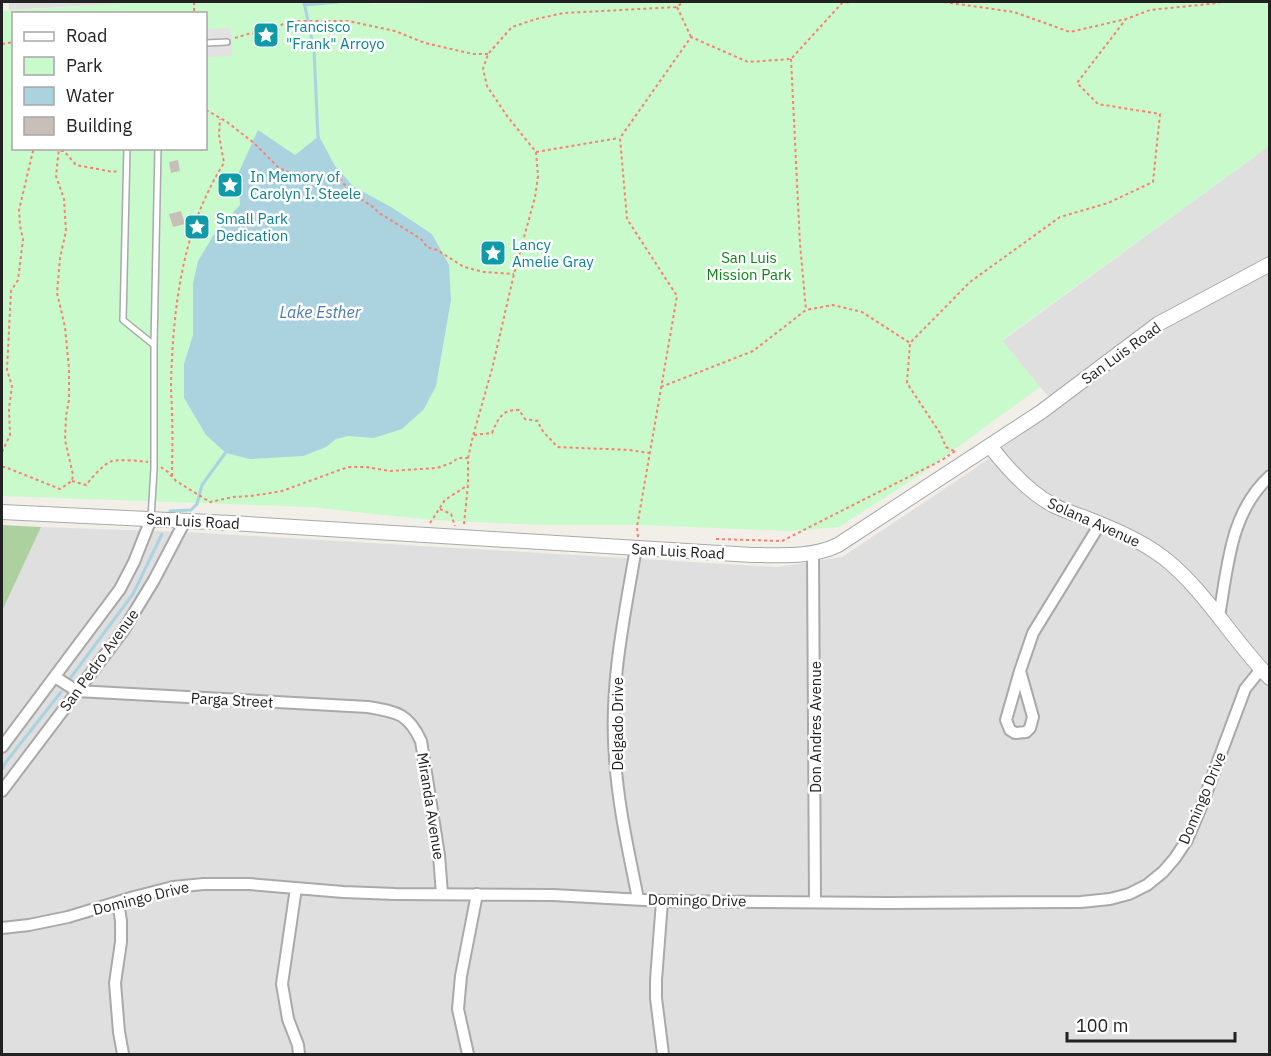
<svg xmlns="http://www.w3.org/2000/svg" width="1271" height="1056" viewBox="0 0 1271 1056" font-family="'IBM Plex Sans',sans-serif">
<rect width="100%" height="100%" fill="#f2efe9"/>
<path fill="#e0dfdf" d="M9 2H143L9 10Z
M1269 146 1270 1047 1266 1054H2V586L41 527 186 532 778 567 842 557 974 469 1058 407 1040 387 1002 341Z"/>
<path fill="#add19e" d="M2 525 41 527 2 611Z"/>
<path fill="#c8facc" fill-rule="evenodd" d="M143 2H370L371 4 487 2H1269V146L1002 340 1040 387 924 472 839 527 792 531 641 525H542L431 520 310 507 2 496V11ZM14 14H206V148H14Z"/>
<path fill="#e2e2e2" d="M231 28 232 56 206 57V29Z"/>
<path fill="#aad3df" d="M258 130 295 155 319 136 335 166 354 187 391 207 432 234 449 265 451 300 436 386 424 409 402 429 374 438 348 436 336 439 326 447 303 456 250 459 226 453 206 435 184 398V364L193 335V284L198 261 216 231 240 205 238 174Z"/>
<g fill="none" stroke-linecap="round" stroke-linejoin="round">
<path stroke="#aad3df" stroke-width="3" d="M304 2 314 50 318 138
M304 5 338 2
M170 511 191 510 197 504 202 485 226 452
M69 680 133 594 162 534
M2 769 6 762 61 692"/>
</g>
<path fill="#c7bfb8" d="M178 160 180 171 171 173 169 162Z
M181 211 185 224 173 227 169 214Z"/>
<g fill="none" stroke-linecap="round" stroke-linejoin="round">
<g stroke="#a9a9a9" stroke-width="8">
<path id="service" d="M206 43 227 42
M127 148 123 320 154 345
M151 519 154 468V345L158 148"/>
</g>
<g stroke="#a9a9a9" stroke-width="14">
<path id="minor" d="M636 548C624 618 609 687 615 758 618 806 629 853 638 899
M813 553 815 901
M1219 616C1228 566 1230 512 1270 476
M1020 671 1033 717 1030 728 1026 732 1015 733 1010 730 1006 720 1020 671 1033 633 1100 524
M55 677 77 691 368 707C397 712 408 713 421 741L439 855 442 894
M2 747 120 589 134 562 151 519
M2 791 123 631 154 580 185 521
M296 888 282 984 288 1019 298 1045 299 1054
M662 901 656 980V998L663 1054
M118 902 121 921V942L115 983 119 1032 123 1054
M2 928 29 925 68 917 134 897 173 887 204 884H249L343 892 395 894 553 895 662 901 887 903 1081 902 1110 899 1129 894 1147 885 1163 872 1175 858 1187 840 1201 807 1245 689 1261 669
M468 1054 458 1009 461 976 477 894"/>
</g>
<g stroke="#a9a9a9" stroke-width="16">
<path id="tertiary" d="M990 446C1007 468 1028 492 1053 505 1062 510 1073 513 1083 517 1111 528 1139 539 1164 558 1206 591 1232 640 1270 678
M2 512 231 523 752 555C781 555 811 558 838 545L1041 412 1158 324 1270 264"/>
</g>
<path stroke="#fa8072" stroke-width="2" stroke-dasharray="3 3" stroke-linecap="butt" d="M194 2V14
M944 2 1014 12 1070 32 1126 19 1150 10 1209 4 1221 2
M677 7 691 37
M235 38 248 34 271 31 288 21H348L395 31 425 43 473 54H488
M2 44 14 42
M791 59 800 244 806 310
M14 86 12 91 14 96
M206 110 227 122 254 143 279 168 294 174 319 177 330 176 340 179 351 193 372 206 379 213 413 234 422 240 427 247 437 250 464 267 484 272 514 274
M56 148 59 151H64L76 165 113 172 117 171
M536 152 619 138
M661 387 753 351 806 310 833 305 862 312 910 343
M474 435 492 433C498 419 502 409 519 410L525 419 538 421C542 434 549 436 557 447L630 450 649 453
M954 451 946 447 940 433 907 383 910 343 970 282 1060 217 1108 203 1153 182 1160 114 1098 104 1077 83 1126 19
M2 452 10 435 9 409 12 386 7 370 11 291 18 280 23 239 20 226 19 210 33 151 32 148
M2 467H5L60 489 72 481 73 475 65 440 66 416 69 400V369L65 327 57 293 60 258 66 231 64 199 56 176 59 148
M161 467 168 472 176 481 210 502 233 497 251 496 282 491 348 467H366L390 471 437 468 451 463 458 458H468
M172 476C172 456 173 436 172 416 172 405 171 395 171 384 173 308 182 229 224 163L219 135 220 119
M72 481 86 485C92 478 103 464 112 461 120 459 140 461 148 462
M440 509 451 514 455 526
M430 523 445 500 468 485
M464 524 468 485V458L473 436 492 369 514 274 535 197 538 176 536 152 507 116 487 86 483 69 488 54 512 27 536 19 564 13 677 7 683 2
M638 537 637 527 677 296 627 219 620 138 691 37 748 62 791 59 842 3 851 2
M716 539 782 541 942 460 955 451"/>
<use href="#service" stroke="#fff" stroke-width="5"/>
<use href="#minor" stroke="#fff" stroke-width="10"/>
<use href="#tertiary" stroke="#fff" stroke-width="14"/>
</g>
<defs>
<g id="sight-square" transform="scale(1.35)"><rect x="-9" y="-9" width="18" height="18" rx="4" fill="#0f9aa8" stroke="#fff"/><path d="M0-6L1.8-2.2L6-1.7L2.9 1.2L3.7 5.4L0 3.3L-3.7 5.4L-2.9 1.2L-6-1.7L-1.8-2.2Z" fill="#fff"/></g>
</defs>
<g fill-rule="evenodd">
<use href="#sight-square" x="266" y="35"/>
<use href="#sight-square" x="230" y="185"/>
<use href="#sight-square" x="197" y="227"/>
<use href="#sight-square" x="493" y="253"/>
</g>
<g text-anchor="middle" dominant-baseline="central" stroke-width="5" stroke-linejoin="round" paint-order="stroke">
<g font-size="15" fill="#0d838f" stroke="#fff" text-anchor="start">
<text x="286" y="26">Francisco<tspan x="286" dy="17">"Frank" Arroyo</tspan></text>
<text x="250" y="176">In Memory of<tspan x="250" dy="17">Carolyn I. Steele</tspan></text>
<text x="216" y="218">Small Park<tspan x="216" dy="17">Dedication</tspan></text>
<text x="512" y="244">Lancy<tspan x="512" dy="17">Amelie Gray</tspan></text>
</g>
<g font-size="15" fill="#0c8416" stroke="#fff">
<text x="749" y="257">San Luis<tspan x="749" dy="17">Mission Park</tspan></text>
</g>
<g font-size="15" fill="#222" stroke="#fff">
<text transform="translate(1121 353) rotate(-36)">San Luis Road</text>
<text transform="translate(193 521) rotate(3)">San Luis Road</text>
<text transform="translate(1094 522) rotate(24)">Solana Avenue</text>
<text transform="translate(678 551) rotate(3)">San Luis Road</text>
<text transform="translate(99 660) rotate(-54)">San Pedro Avenue</text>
<text transform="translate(232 700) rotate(3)">Parga Street</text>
<text transform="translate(617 724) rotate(-90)">Delgado Drive</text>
<text transform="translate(815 727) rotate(-90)">Don Andres Avenue</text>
<text transform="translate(1202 798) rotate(-67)">Domingo Drive</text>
<text transform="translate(431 806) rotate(81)">Miranda Avenue</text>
<text transform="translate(141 898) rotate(-14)">Domingo Drive</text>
<text transform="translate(697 900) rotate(1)">Domingo Drive</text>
</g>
<g font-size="16" font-style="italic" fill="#4a7aab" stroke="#fff">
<text x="320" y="312">Lake Esther</text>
</g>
</g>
<rect width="1271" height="1056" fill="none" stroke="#222222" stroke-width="6"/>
<rect x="12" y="12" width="195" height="138" fill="#ffffff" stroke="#a7a7a7" stroke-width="1.5"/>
<rect x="24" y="32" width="30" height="9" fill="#ffffff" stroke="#a7a7a7" stroke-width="1.5"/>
<text x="66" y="42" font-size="18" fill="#222222">Road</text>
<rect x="24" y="57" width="30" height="18" fill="#c8facc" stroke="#a7a7a7" stroke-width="1.5"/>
<text x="66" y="72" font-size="18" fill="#222222">Park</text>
<rect x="24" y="87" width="30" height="18" fill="#aad3df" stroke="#a7a7a7" stroke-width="1.5"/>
<text x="66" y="102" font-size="18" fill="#222222">Water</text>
<rect x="24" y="117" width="30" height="18" fill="#c7bfb8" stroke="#a7a7a7" stroke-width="1.5"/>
<text x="66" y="132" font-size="18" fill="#222222">Building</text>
<path d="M1067 1032v9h168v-9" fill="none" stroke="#222222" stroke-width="3"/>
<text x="1076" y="1032" font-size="18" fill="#222222" stroke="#ffffff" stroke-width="4.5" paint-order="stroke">100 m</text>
</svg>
